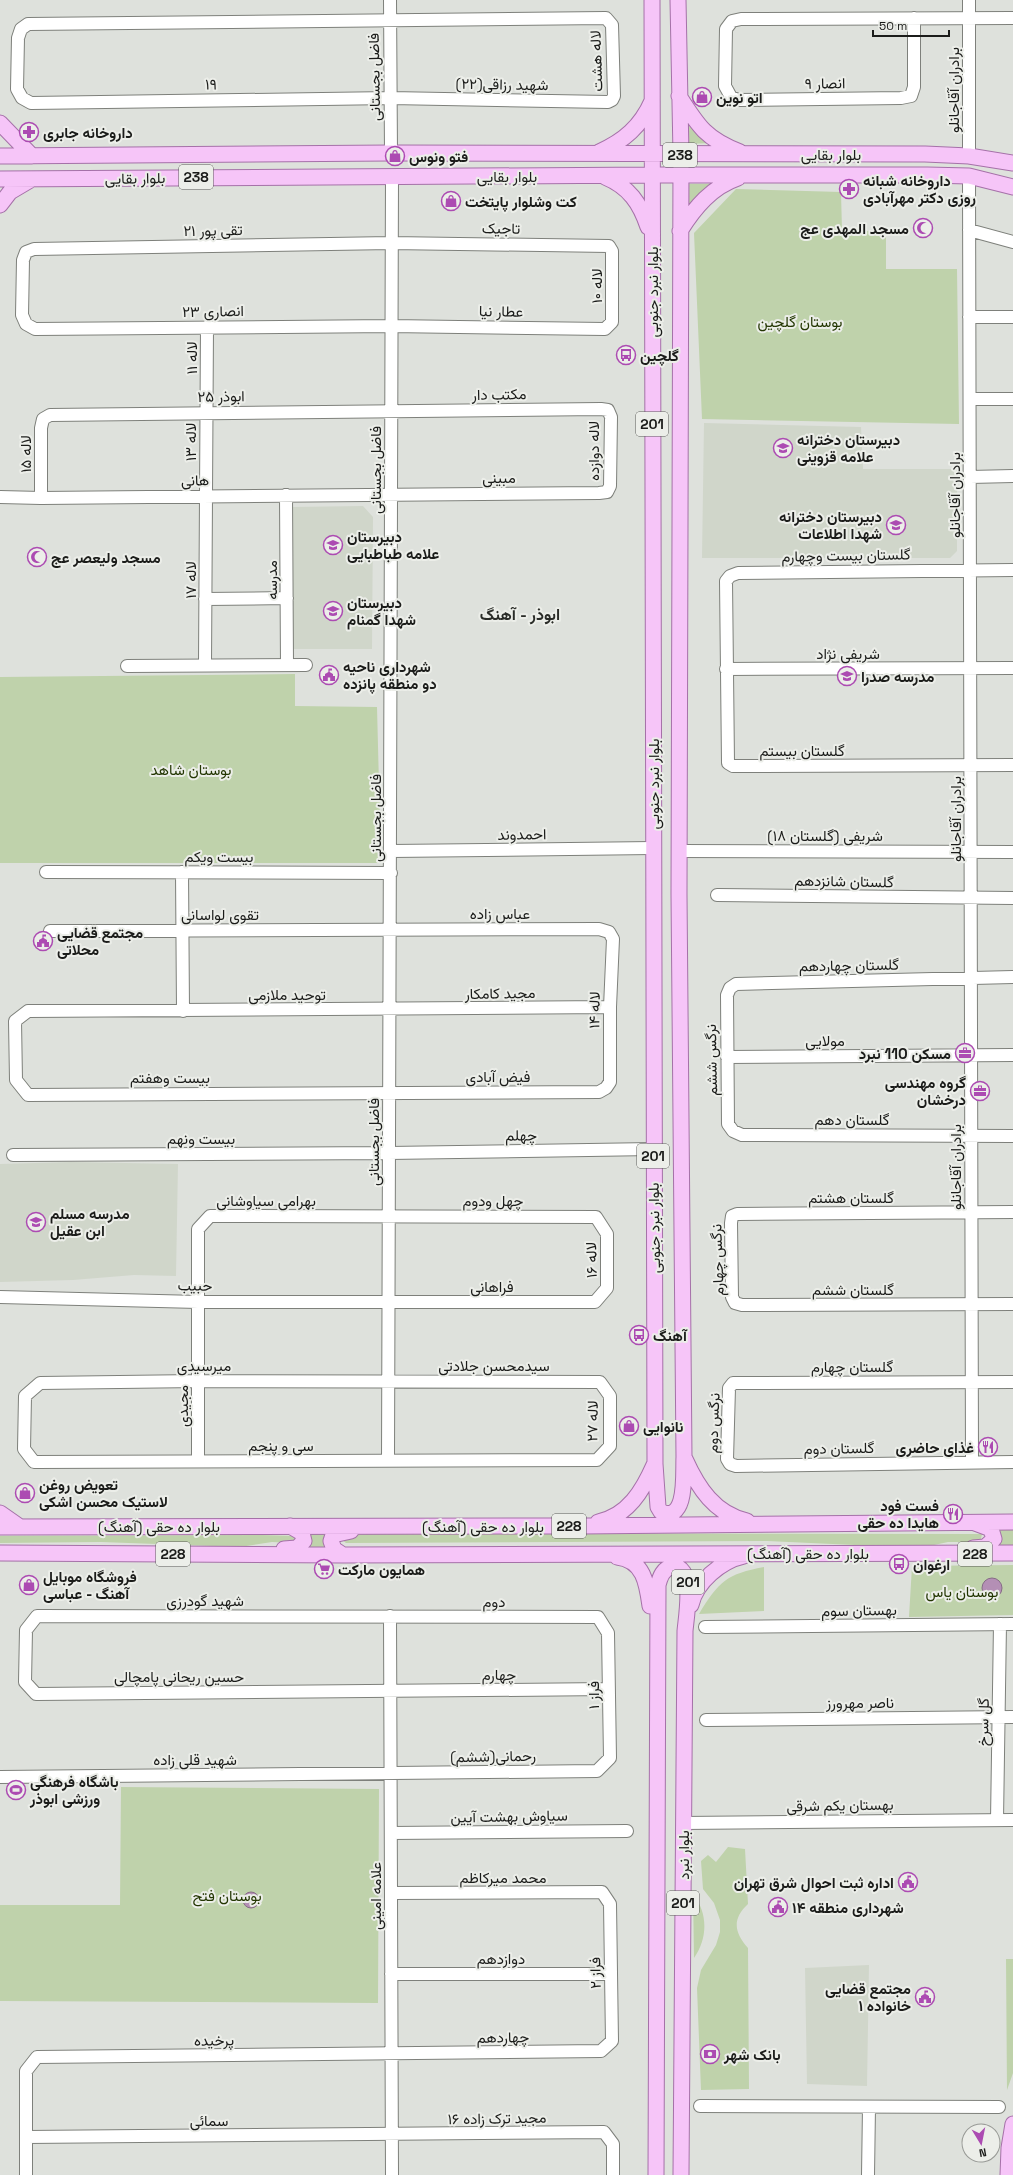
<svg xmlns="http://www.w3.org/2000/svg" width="1013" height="2175" viewBox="0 0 1013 2175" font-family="'Space Grotesk',Vazirmatn,sans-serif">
<rect width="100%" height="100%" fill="#dee1dc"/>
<path fill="#d0d6ca" d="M704 423 861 427 863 469H957V551L950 558H702Z
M363 506 373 517 372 649H293L292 507Z
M71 1162 178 1164 176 1276 134 1275 73 1280 0 1282V1164Z
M869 1965 867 2086 807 2084 805 1968Z"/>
<path fill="#bfd2ab" d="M686 115 712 143 687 144Z
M687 184H713L688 212Z
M736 189 841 192 842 231H886V269H957L959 424 702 419 694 233Z
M295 674V706L377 707 381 863H0V677Z
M1013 1526V1549L994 1548 1002 1541 999 1530 996 1527Z
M331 1529V1551H305L311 1540 306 1530Z
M385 1533 982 1534 981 1539 975 1542H948L920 1548 767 1541 346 1543 341 1539 346 1535Z
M262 1535 294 1536 296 1540 293 1543 272 1542 240 1547 101 1542 0 1543V1536Z
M1013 1565V1615L909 1617 912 1566Z
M764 1567V1611L699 1614C719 1581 727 1574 764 1567Z
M121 1787 379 1789 378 2003 0 2001V1905H120Z
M728 1847 745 1849 748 1904C732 1919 734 1932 748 1948L749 2089 701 2090 697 1988 701 1970 716 1945 720 1932V1920L714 1903 703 1889 701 1861 708 1855 716 1862Z
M693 1894C708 1913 708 1938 694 1958Z
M1006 1959H1013V2073L1007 2090Z"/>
<path fill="#b48fb5" stroke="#866c86" d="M982 1588a10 10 0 1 1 20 0a10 10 0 1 1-20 0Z
M243 1900a8 8 0 1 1 16 0a8 8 0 1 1-16 0Z"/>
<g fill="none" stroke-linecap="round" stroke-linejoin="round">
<g stroke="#7e807b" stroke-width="14">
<path id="minor" d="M390 0 391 153
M606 18 612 25 614 96 612 100 608 102 391 98 31 103 22 98 17 89 18 38 21 29 28 24Z
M914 18V87L911 96 901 98 738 100 731 97 725 86 726 29 732 21 741 19 1013 18
M969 156V0
M969 176 972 1463
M969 230 1013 242
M391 243 609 246 612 251V322L605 329 391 326 35 329 26 324 22 315 23 260 26 252 34 249Z
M969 317H1013
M970 399H1013
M970 477 1013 476
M286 495 287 665
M0 497 41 498 599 493 607 492 610 486 611 417 608 410 601 409 50 415 43 419 41 428V498
M1013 570 738 573 730 576 726 581 728 763 733 766 1013 765
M205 599 287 598
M205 665 207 327
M127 666 306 665
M726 669 1013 668
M391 851 653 848
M679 851 1013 852
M46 872 391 873
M182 872 183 1011
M717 895 1013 898
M50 931 599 929 609 932 613 939 610 1007V1082L606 1088 599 1092 28 1095 16 1080 15 1021 28 1011 610 1007
M1013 977 736 984 730 988 727 995 728 1124 733 1131 742 1135 1013 1136
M727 1057 1013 1055
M13 1155 389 1153 653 1149
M1013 1212 737 1214 732 1216 731 1223 732 1297 735 1303 742 1305 1013 1304
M0 1297 198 1302H595L607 1288V1234L596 1217 210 1216 198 1229V1461
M198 1381 600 1382 610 1396V1446L597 1460 34 1462 24 1449 25 1396 40 1383Z
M1013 1382 733 1383 729 1388 727 1459 730 1464 736 1466 1013 1462
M388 1461 392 176
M390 1616 392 2175
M705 1627 1013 1624
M706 1720 1013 1717
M0 1777 597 1771 610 1758 608 1633 598 1617 37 1616 26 1630 25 1682 36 1694 609 1689
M997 1820 1000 1624
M683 1823 1013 1820
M391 1833 627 1831
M391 1974H611
M700 2106 999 2107
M26 2137 604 2132 613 2144V2175
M26 2175V2071L37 2057 601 2051 612 2041 610 1904 602 1892 391 1893
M868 2175 869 2107"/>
</g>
<g stroke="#a571a8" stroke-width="17">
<path id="major" d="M652 0 655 1464 658 1507 661 1512C688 1523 683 1472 684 1457L679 894 681 155 678 0
M679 96C698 126 706 139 740 152
M0 123 32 156
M599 152C624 141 641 126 652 101
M0 156 391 153 925 154 969 156 1013 163
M605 177C629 187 640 203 648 227
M0 179 652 175H927L969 176 1013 187
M0 205 10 192 32 179
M680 231C695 207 712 187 738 178
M685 1459C698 1488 715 1514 747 1521
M0 1513 20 1527
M598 1522C628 1516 643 1490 654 1465
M0 1527 580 1526 1013 1522
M973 1548 985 1547 994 1539 991 1529 975 1523
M284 1549 297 1548 304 1541 302 1533 290 1526
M0 1553 343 1555 1013 1553
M343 1555 334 1549 331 1541 333 1535 351 1531
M617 1557C644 1560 647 1584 650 1606
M691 1605C696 1582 721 1561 744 1556
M656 2175 658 1585C660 1577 663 1568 672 1567 696 1564 686 1618 685 1631L681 2175
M1008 2175 1009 2148 1013 2124"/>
</g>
<use href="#minor" stroke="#fff" stroke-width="12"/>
<use href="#major" stroke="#f6c5f8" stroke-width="15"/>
</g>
<defs>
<g id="shop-ring" transform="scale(1)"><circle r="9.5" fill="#eceee9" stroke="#ac4bb2" stroke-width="1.5"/><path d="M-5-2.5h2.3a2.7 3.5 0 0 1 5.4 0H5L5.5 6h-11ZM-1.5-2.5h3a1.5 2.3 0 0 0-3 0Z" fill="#ac4bb2"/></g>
<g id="pharmacy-ring" transform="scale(1)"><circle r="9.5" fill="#eceee9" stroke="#ac4bb2" stroke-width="1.5"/><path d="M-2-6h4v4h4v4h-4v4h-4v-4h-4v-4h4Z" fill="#ac4bb2"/></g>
<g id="mosque-ring" transform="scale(1)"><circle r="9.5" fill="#eceee9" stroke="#ac4bb2" stroke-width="1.5"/><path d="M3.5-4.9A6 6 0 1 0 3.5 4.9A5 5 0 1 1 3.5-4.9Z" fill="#ac4bb2"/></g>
<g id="bus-ring" transform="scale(1)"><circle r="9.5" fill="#eceee9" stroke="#ac4bb2" stroke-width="1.5"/><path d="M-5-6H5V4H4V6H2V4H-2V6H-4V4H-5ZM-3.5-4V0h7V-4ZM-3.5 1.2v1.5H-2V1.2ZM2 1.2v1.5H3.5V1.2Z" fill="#ac4bb2"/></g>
<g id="school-ring" transform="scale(1)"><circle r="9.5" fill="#eceee9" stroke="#ac4bb2" stroke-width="1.5"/><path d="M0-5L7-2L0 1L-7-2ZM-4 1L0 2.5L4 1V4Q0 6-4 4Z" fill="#ac4bb2"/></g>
<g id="civic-ring" transform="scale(1)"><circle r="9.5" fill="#eceee9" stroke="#ac4bb2" stroke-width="1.5"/><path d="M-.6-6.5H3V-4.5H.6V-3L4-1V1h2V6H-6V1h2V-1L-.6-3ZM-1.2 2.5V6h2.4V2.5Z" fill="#ac4bb2"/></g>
<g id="office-ring" transform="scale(1)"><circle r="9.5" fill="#eceee9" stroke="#ac4bb2" stroke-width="1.5"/><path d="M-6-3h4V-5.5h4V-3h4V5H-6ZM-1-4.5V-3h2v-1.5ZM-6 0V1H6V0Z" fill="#ac4bb2"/></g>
<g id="restaurant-ring" transform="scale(1)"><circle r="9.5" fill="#eceee9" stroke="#ac4bb2" stroke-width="1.5"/><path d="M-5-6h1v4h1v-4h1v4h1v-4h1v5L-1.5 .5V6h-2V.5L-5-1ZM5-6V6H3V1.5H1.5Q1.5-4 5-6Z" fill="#ac4bb2"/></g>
<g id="supermarket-ring" transform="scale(1)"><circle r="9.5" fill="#eceee9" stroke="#ac4bb2" stroke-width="1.5"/><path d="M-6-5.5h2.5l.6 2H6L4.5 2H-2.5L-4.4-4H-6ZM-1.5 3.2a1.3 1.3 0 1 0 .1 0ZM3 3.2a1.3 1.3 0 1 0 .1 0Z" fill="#ac4bb2"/></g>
<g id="stadium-ring" transform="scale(1)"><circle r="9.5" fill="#eceee9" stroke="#ac4bb2" stroke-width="1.5"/><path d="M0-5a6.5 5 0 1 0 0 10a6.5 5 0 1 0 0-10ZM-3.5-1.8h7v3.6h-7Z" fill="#ac4bb2"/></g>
<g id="bank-ring" transform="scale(1)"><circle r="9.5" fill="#eceee9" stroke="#ac4bb2" stroke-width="1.5"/><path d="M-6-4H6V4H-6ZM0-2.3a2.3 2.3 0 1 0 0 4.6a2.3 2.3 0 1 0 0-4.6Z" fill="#ac4bb2"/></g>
</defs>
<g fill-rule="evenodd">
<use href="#shop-ring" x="702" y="97"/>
<use href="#pharmacy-ring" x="29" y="132"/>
<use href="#shop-ring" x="395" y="156"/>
<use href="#pharmacy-ring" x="849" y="189"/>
<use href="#shop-ring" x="451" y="201"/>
<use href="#mosque-ring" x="923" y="228"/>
<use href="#bus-ring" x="626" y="355"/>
<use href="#school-ring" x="783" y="448"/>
<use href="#school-ring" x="896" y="525"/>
<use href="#school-ring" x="333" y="545"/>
<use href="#mosque-ring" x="37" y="557"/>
<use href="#school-ring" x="333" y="611"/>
<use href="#civic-ring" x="329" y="675"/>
<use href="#school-ring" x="847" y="676"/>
<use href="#civic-ring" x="43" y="941"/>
<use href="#office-ring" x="965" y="1053"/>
<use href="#office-ring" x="980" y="1091"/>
<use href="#school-ring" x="36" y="1222"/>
<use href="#bus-ring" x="639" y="1335"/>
<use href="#shop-ring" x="629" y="1426"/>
<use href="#restaurant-ring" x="988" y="1447"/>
<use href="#shop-ring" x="25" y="1493"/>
<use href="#restaurant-ring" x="953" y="1514"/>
<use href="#bus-ring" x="899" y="1564"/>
<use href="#supermarket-ring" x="324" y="1569"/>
<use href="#shop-ring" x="29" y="1585"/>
<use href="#stadium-ring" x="16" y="1790"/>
<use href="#civic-ring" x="908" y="1882"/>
<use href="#civic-ring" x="778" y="1907"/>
<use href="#civic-ring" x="925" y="1997"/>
<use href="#bank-ring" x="710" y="2054"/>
</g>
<g text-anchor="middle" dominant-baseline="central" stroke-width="4" stroke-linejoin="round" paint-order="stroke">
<g fill="#eceee9" stroke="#5a5b58" stroke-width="1">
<rect x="663" y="143" width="34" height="24" rx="3"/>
<rect x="179" y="165" width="34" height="24" rx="3"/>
<rect x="636" y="412" width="32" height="24" rx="3"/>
<rect x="637" y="1144" width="32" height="24" rx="3"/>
<rect x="552" y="1514" width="34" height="24" rx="3"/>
<rect x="156" y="1542" width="34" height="24" rx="3"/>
<rect x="958" y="1542" width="34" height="24" rx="3"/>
<rect x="672" y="1570" width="32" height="24" rx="3"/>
<rect x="667" y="1891" width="32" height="24" rx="3"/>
</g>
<g font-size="14" font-weight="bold" fill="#1b1c1a">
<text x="680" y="155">238</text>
<text x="196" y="177">238</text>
<text x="652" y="424">201</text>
<text x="653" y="1156">201</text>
<text x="569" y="1526">228</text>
<text x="173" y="1554">228</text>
<text x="975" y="1554">228</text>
<text x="688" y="1582">201</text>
<text x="683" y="1903">201</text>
</g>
<g font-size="15" fill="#1b1c1a" stroke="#eceee9">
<text transform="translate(596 61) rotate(-92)">لاله هشت</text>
<text transform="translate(374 77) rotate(-91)">فاضل بجستانی</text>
<text transform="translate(825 83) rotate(-1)">انصار ۹</text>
<text transform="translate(211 84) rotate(-1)">۱۹</text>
<text transform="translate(502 84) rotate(1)">شهید رزاقی(۲۲)</text>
<text transform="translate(953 90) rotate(-90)">برادران آقاجانلو</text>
<text x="831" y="154">بلوار بقایی</text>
<text x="507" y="176">بلوار بقایی</text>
<text transform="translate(135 178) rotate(-1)">بلوار بقایی</text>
<text transform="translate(501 228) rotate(1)">تاجیک</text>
<text transform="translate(213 230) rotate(-1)">تقی پور ۲۱</text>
<text transform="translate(596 286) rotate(-90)">لاله ۱۰</text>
<text transform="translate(652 292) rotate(-90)">بلوار نبرد جنوبی</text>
<text transform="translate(213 311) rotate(-1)">انصاری ۲۳</text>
<text transform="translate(501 311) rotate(1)">عطار نیا</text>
<text transform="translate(191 358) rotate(-90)">لاله ۱۱</text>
<text transform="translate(499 394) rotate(-1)">مکتب دار</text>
<text transform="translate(221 396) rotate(-1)">ابوذر ۲۵</text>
<text transform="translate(190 442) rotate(-90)">لاله ۱۳</text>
<text transform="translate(593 451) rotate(-90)">لاله دوازده</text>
<text transform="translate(25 454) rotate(-90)">لاله ۱۵</text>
<text transform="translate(375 470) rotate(-90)">فاضل بجستانی</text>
<text x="499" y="477">مبینی</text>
<text transform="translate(195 480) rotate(-1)">هانی</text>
<text transform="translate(954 495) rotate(-90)">برادران آقاجانلو</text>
<text transform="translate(846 555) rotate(-1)">گلستان بیست وچهارم</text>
<text transform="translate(190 580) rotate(-90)">لاله ۱۷</text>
<text transform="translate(271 580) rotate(-90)">مدرسه</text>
<text x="848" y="653">شریفی نژاد</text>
<text x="802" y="750">گلستان بیستم</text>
<text transform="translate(653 784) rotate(-90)">بلوار نبرد جنوبی</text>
<text transform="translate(375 818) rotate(-90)">فاضل بجستانی</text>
<text transform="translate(955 819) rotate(-90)">برادران آقاجانلو</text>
<text transform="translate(522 834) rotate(-1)">احمدوند</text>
<text x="825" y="835">شریفی (گلستان ۱۸)</text>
<text x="219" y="856">بیست ویکم</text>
<text transform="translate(844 881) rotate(1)">گلستان شانزدهم</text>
<text x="500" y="913">عباس زاده</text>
<text x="220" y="914">تقوی لواسانی</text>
<text transform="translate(849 965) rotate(-1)">گلستان چهاردهم</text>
<text transform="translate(500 993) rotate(-1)">مجید کامکار</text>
<text x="287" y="994">توحید ملازمی</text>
<text transform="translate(594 1010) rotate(-89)">لاله ۱۴</text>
<text x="825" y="1040">مولایی</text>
<text transform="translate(711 1060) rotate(-91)">نرگس ششم</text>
<text x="498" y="1076">فیض آبادی</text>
<text x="170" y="1077">بیست وهفتم</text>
<text x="852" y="1119">گلستان دهم</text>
<text transform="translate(521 1135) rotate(-1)">چهلم</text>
<text x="201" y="1138">بیست ونهم</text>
<text transform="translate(373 1142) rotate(-90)">فاضل بجستانی</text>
<text transform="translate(955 1167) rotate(-90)">برادران آقاجانلو</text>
<text x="851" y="1197">گلستان هشتم</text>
<text x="266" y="1200">بهرامی سیاوشانی</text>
<text x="493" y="1200">چهل ودوم</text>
<text transform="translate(654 1228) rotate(-91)">بلوار نبرد جنوبی</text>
<text transform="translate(591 1260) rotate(-91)">لاله ۱۶</text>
<text transform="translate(717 1260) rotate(-92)">نرگس چهارم</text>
<text transform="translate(195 1285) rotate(1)">حبیب</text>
<text x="492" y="1286">فراهانی</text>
<text x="853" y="1289">گلستان ششم</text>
<text x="204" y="1365">میرسیدی</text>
<text x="494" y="1365">سیدمحسن جلادتی</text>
<text x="852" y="1366">گلستان چهارم</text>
<text transform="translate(182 1406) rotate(-90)">مجیدی</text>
<text transform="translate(592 1421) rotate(-89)">لاله ۲۷</text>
<text transform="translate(713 1423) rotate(-88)">نرگس دوم</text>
<text x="281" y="1445">سی و پنجم</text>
<text transform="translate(839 1448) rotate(-1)">گلستان دوم</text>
<text x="159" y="1526">بلوار ده حقی (آهنگ)</text>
<text x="483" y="1526">بلوار ده حقی (آهنگ)</text>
<text x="808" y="1553">بلوار ده حقی (آهنگ)</text>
<text x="205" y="1600">شهید گودرزی</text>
<text x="494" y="1601">دوم</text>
<text transform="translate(859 1610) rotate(-1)">بهستان سوم</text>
<text x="499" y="1674">چهارم</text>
<text x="179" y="1676">حسین ریحانی پامچالی</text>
<text transform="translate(593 1695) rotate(-90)">فراز ۱</text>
<text x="860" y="1702">ناصر مهرورز</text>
<text transform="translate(983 1722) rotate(-89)">گل سرخ</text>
<text transform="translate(493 1756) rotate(-1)">رحمانی(ششم)</text>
<text x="195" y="1759">شهید قلی زاده</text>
<text transform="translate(840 1805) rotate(-1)">بهستان یکم شرقی</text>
<text transform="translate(509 1816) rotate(-1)">سیاوش بهشت آیین</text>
<text transform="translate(683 1855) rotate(-90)">بلوار نبرد</text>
<text x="503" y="1877">محمد میرکاظم</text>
<text transform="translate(375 1896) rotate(-90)">علامه امینی</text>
<text x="501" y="1958">دوازدهم</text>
<text transform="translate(595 1973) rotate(-91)">فراز ۲</text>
<text transform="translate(503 2037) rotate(-1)">چهاردهم</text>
<text transform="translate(214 2040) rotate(-1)">پرخیده</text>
<text transform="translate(497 2118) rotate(-1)">مجید ترک زاده ۱۶</text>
<text x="209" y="2120">سمائی</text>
</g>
<g font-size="15" font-weight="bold" fill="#1b1c1a" stroke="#eceee9" text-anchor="start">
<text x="716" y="97">اتو نوین</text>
<text x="43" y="132">داروخانه جابری</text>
<text x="409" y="156">فتو ونوس</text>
<text x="863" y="180">داروخانه شبانه<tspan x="863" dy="17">روزی دکتر مهرآبادی</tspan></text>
<text x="465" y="201">کت وشلوار پایتخت</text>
<text x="909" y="228" text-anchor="end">مسجد المهدی عج</text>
<text x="640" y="355">گلچین</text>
<text x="797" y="439">دبیرستان دخترانه<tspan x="797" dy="17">علامه قزوینی</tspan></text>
<text x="882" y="516" text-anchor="end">دبیرستان دخترانه<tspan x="882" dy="17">شهدا اطلاعات</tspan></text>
<text x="347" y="536">دبیرستان<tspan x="347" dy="17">علامه طباطبایی</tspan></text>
<text x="51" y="557">مسجد ولیعصر عج</text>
<text x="347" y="602">دبیرستان<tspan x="347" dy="17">شهدا گمنام</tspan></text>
<text x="343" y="666">شهرداری ناحیه<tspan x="343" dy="17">دو منطقه پانزده</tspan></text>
<text x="861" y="676">مدرسه صدرا</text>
<text x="57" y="932">مجتمع قضایی<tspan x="57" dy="17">محلاتی</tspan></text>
<text x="951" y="1053" text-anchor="end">مسکن 110 نبرد</text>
<text x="966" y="1082" text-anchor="end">گروه مهندسی<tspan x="966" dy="17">درخشان</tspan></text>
<text x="50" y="1213">مدرسه مسلم<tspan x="50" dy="17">ابن عقیل</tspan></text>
<text x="653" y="1335">آهنگ</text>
<text x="643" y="1426">نانوایی</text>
<text x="974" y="1447" text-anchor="end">غذای حاضری</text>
<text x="39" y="1484">تعویض روغن<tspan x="39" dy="17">لاستیک محسن اشکی</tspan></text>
<text x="939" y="1505" text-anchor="end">فست فود<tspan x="939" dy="17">هایدا ده حقی</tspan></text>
<text x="913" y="1564">ارغوان</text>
<text x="338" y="1569">همایون مارکت</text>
<text x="43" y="1576">فروشگاه موبایل<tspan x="43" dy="17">آهنگ - عباسی</tspan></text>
<text x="30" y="1781">باشگاه فرهنگی<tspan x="30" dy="17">ورزشی ابوذر</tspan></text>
<text x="894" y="1882" text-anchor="end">اداره ثبت احوال شرق تهران</text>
<text x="792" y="1907">شهرداری منطقه ۱۴</text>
<text x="911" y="1988" text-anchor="end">مجتمع قضایی<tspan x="911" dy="17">خانواده ۱</tspan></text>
<text x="724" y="2054">بانک شهر</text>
</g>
<g font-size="15" fill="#233602" stroke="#eceee9">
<text x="800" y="321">بوستان گلچین</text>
<text x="191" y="769">بوستان شاهد</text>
<text x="962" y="1591">بوستان یاس</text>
<text x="227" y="1895">بوستان فتح</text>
</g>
<g font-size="16" font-weight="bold" fill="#2a2c28" stroke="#eceee9">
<text x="520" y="614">ابوذر - آهنگ</text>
</g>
</g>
<g transform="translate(981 2143) rotate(170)"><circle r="19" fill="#eceee9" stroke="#989a96"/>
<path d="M0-3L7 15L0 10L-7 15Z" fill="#ac4bb2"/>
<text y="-6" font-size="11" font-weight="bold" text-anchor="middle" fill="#1b1c1a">N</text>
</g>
<path d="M873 30v6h76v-6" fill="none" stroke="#1b1c1a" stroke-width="2"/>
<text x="879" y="30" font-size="12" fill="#1b1c1a" stroke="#eceee9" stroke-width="3" paint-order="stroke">50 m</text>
</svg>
